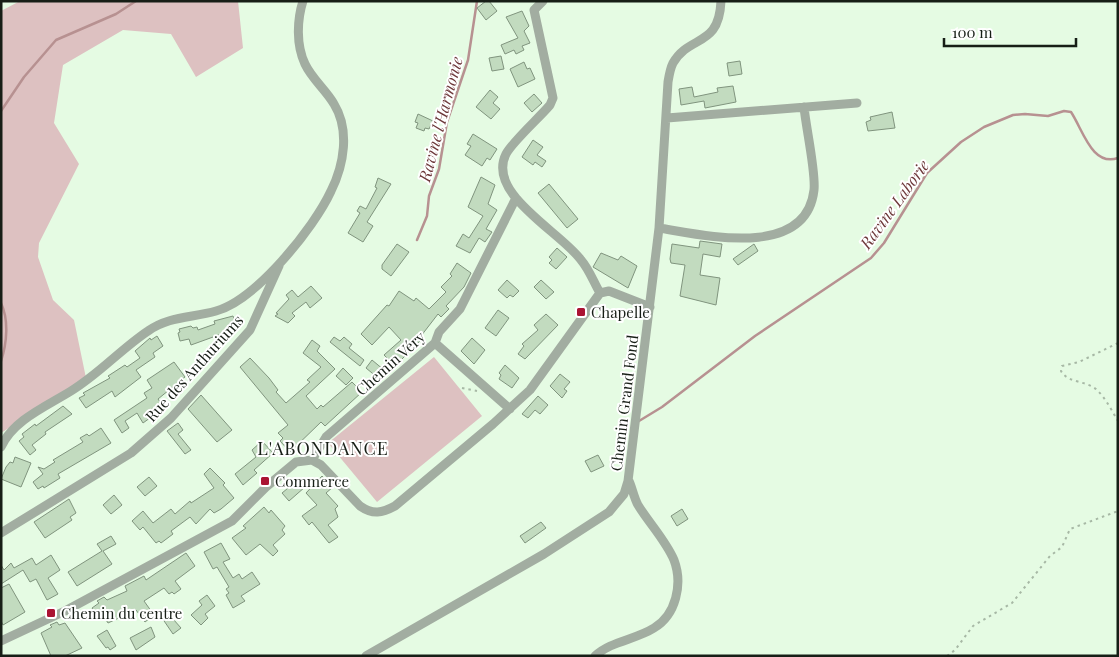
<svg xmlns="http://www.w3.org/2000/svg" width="1119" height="657" viewBox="0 0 1119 657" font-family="'Playfair Display',serif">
<rect width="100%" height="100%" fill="#e5fbe3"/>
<path fill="#ddc1c1" d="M20 1H238L243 48 196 77 171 34 123 30 63 65 54 123 79 164 39 243 38 257 53 300 74 320 86 378 1 433V11Z
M434 357 482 416 377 502 328 443Z"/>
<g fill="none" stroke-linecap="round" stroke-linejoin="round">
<path stroke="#b79191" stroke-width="2.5" d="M1 111 24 77 56 40 116 14 136 1
M417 240 427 216 429 196 439 169 447 122 468 60 477 1
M1 303C9 320 7 343 1 361
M639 421 662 407 755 336 871 258 884 243 927 173 961 142 984 127 1013 115 1025 114 1048 116 1064 111 1071 112C1083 130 1092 167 1118 158"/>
</g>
<path fill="#c2dbbf" stroke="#80947e" d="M486 1H489L497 11 486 20 477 8Z
M522 11 529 26 524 31 530 43 522 46 524 50 516 54 514 50 505 54 501 45 518 38 506 17Z
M501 56 504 69 492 71 489 58Z
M740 61 742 74 729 76 727 63Z
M524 62 527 69 530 68 535 79 518 87 510 69Z
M733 86 736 102 705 108 704 101 681 105 679 89 692 87 694 97 718 92 717 88Z
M490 90 498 97 493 103 500 109 491 119 476 107Z
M534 94 542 103 532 112 524 103Z
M892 112 895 128 868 131 866 122 871 120 870 117Z
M418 114 433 121 429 129 425 128 424 131 416 128 418 123 415 122Z
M473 134 497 149 490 160 487 158 482 166 465 155 471 146 467 144Z
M533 140 543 147 537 155 546 161 542 167 535 162 533 165 522 157Z
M481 177 495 185 488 204 497 210 486 229 492 232 485 242 479 238 470 253 456 246 463 234 469 238 483 216 468 207Z
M378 178 391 184 367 222 373 226 363 242 348 233 360 213 357 211 360 206 366 209 377 188 375 187Z
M549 184 578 219 567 228 538 193Z
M700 241 722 244 720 257 703 254 700 275 720 278 716 305 680 296 685 265 671 263 670 259 672 244 699 248Z
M397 244 409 252 391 276 382 269V265Z
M754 244 758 251 738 265 733 259Z
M557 248 567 257 556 269 549 263 552 260 549 257Z
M601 253 618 260 621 256 637 266 628 288 593 267Z
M457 263 471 273 464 287 446 306 449 309 441 317 438 314 421 336 423 338 398 363 395 359 391 362 384 355 401 340 389 327 372 345 361 334 387 305 389 306 399 291 414 301 416 298 429 309 446 292 441 287 452 276 450 274Z
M507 280 519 291 513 297 510 295 507 298 498 290Z
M541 280 554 292 546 299 534 287Z
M311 286 322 298 310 308 306 302 292 313 295 316 288 323 275 316 278 314 276 313 289 299 286 295 292 290 298 297Z
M498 310 509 318 496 336 485 328Z
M546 314 558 325 525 359 518 354 524 346 522 344 538 330 534 325Z
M233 316 238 328 191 345 189 339 180 341 178 333 180 332 179 329 191 326 193 328 197 327 198 330 215 324 214 321Z
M157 336 163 346 153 353 155 357 136 370 141 377 115 397 112 391 86 408 79 398 85 395 83 393 110 378 108 376 125 365 127 367 140 358 135 351 150 338 151 340Z
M334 337 340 341 344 337 352 344 349 348 364 360 360 366 330 342Z
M472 338 485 350 474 364 461 351Z
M312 340 320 346 317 351 335 369 306 396 317 409 321 405 323 407 352 382 362 392 325 426 321 422 290 452 280 441 283 438 278 433 288 425 240 367 250 358 269 378 278 390 276 392 286 403 310 382 307 380 321 367 303 353Z
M372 360 384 370 378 378 366 368Z
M174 362 185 377 158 399 163 406 152 413 154 415 143 423 137 413 125 421 129 428 122 433 114 420 147 398 144 393 152 388 147 380Z
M505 365 519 378 512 388 499 379 501 375 499 373Z
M343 368 353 378 346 385 336 376Z
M560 374 570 382 564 389 567 391 562 398 550 386Z
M201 395 232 430 217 442 188 409Z
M538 396 548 405 540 414 535 410 528 418 522 414Z
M63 406 72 414 45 432 46 434 32 445 36 450 30 455 19 441 24 437 22 434 35 424 36 426Z
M178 423 183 430 178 434 191 450 185 454 167 431Z
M101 428 111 443 58 474 60 478 44 488 43 486 38 489 33 482 43 474 38 467 44 469 55 462 53 460 83 442 80 438 87 434 89 436Z
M262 441 273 453 254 470 257 473 243 485 235 474 256 457 252 450Z
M598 455 604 466 591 472 585 461Z
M15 457 31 463 21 487 1 479 6 467 10 462 13 463Z
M210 468 225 483 223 485 234 498 221 509 214 513 210 509 196 524 190 517 171 531 173 534 161 543 159 541 156 543 143 527 140 530 132 521 143 511 153 523 171 509 175 514 190 501 191 503 214 488 204 474Z
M322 476 333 487 326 493 338 506 335 509 338 517 328 525 338 537 329 543 312 522 309 525 302 516 317 505 306 493Z
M149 477 157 486 145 496 137 487Z
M298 480 305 487 289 501 282 493Z
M114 495 122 505 111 514 103 505Z
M69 499 76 513 70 517 72 520 45 538 34 522Z
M264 507 269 513 271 510 285 526 282 530 285 534 273 545 278 551 273 556 260 544 246 555 232 538 246 528 243 526Z
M682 509 688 519 677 526 671 516Z
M541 522 546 528 525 543 520 536Z
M111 536 116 544 103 551 112 564 77 586 68 572 102 551 97 544Z
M221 543 230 559 223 562 233 578 239 574 242 579 252 572 260 584 241 596 245 601 233 608 226 595 229 593 226 589 229 587 217 567 213 569 204 552Z
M186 553 195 566 175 581 181 589 174 594 172 592 169 594 164 588 144 601 154 615 145 622 136 610 108 623 101 612 97 615 92 608 99 603 97 601 104 597 107 600 127 591 125 586 144 576 146 580Z
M51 555 60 570 48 578 58 594 47 600 36 579 30 582 23 570 1 584V565L4 570 11 563 14 568 32 558 36 565Z
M9 584 25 612 3 625 1 621V588Z
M207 595 215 606 205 614 208 618 201 625 191 615 202 605 199 601Z
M166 611 181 628 173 634 160 615Z
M57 622 59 625 65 623 82 648 65 656H51L41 633 52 627 50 625Z
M151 627 155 637 136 650 130 638Z
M107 630 116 646 110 650 108 647 106 648 97 636Z"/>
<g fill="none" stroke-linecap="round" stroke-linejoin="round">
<path stroke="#a7b8a5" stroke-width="2" stroke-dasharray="2.5 4" stroke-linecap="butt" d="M1118 343 1079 362 1062 366 1061 371C1068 384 1088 380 1098 391 1106 399 1112 411 1118 421
M462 388 477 391
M947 656 955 650 973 626 1012 603 1050 556 1062 547 1070 529 1118 511"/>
<path stroke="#a2ada1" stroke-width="9" d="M543 1 534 10 553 98 550 105C540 117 512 142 506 154 486 194 561 232 581 260 589 269 594 283 600 293
M667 118 857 103
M659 228C703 235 806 260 814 190 816 172 806 128 804 107
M435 343 510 409
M1 447C13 420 47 406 71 391 99 374 121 349 148 331 169 316 192 318 216 311 256 300 314 228 331 191 344 165 350 130 334 104 326 90 312 79 305 64 296 45 297 20 303 1
M312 460 326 437 435 343 439 332 460 309 516 198
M1 533 131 453 171 418 250 330 279 266
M1 641 65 611 232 521 266 487 296 462 312 460 321 465 360 506C373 515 382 513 395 506L493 424 530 390 600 293 609 291 650 307
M366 656 544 554 609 512 624 494 628 481 659 228 668 82C669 76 670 69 673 63 690 34 719 48 721 1
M595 656C611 641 635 640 654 628 676 615 683 584 674 560 666 541 649 523 638 505 634 498 632 487 629 481"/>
</g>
<g fill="#aa1332" stroke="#fff" stroke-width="2">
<rect x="576" y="307" width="10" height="10" rx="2.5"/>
<rect x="260" y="476" width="10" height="10" rx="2.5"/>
<rect x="46" y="608" width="10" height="10" rx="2.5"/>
</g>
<g text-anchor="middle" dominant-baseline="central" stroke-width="4" stroke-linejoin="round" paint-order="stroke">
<g font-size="15" fill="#171e16" stroke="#fff" text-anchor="start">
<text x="591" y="312">Chapelle</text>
<text x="275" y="481">Commerce</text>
<text x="61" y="613">Chemin du centre</text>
</g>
<g font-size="15" fill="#171e16" stroke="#fff">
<text transform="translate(390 363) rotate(-42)">Chemin Véry</text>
<text transform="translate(194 368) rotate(-48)">Rue des Anthuriums</text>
<text transform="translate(624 403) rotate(-83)">Chemin Grand Fond</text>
</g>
<g font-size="16" font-style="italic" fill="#6d383a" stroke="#fff">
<text transform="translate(440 119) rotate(-75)">Ravine l'Harmonie</text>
<text transform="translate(894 204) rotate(-54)">Ravine Laborie</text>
</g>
<g font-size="18" letter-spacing="1" fill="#171e16" stroke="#fff">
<text x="323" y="448">L'ABONDANCE</text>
</g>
</g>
<rect width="1119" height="657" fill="none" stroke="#171e16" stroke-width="5"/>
<path d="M944 38v8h132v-8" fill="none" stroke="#171e16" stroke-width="2.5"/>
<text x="952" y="38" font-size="15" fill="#171e16" stroke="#ffffff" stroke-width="4" paint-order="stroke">100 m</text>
</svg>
